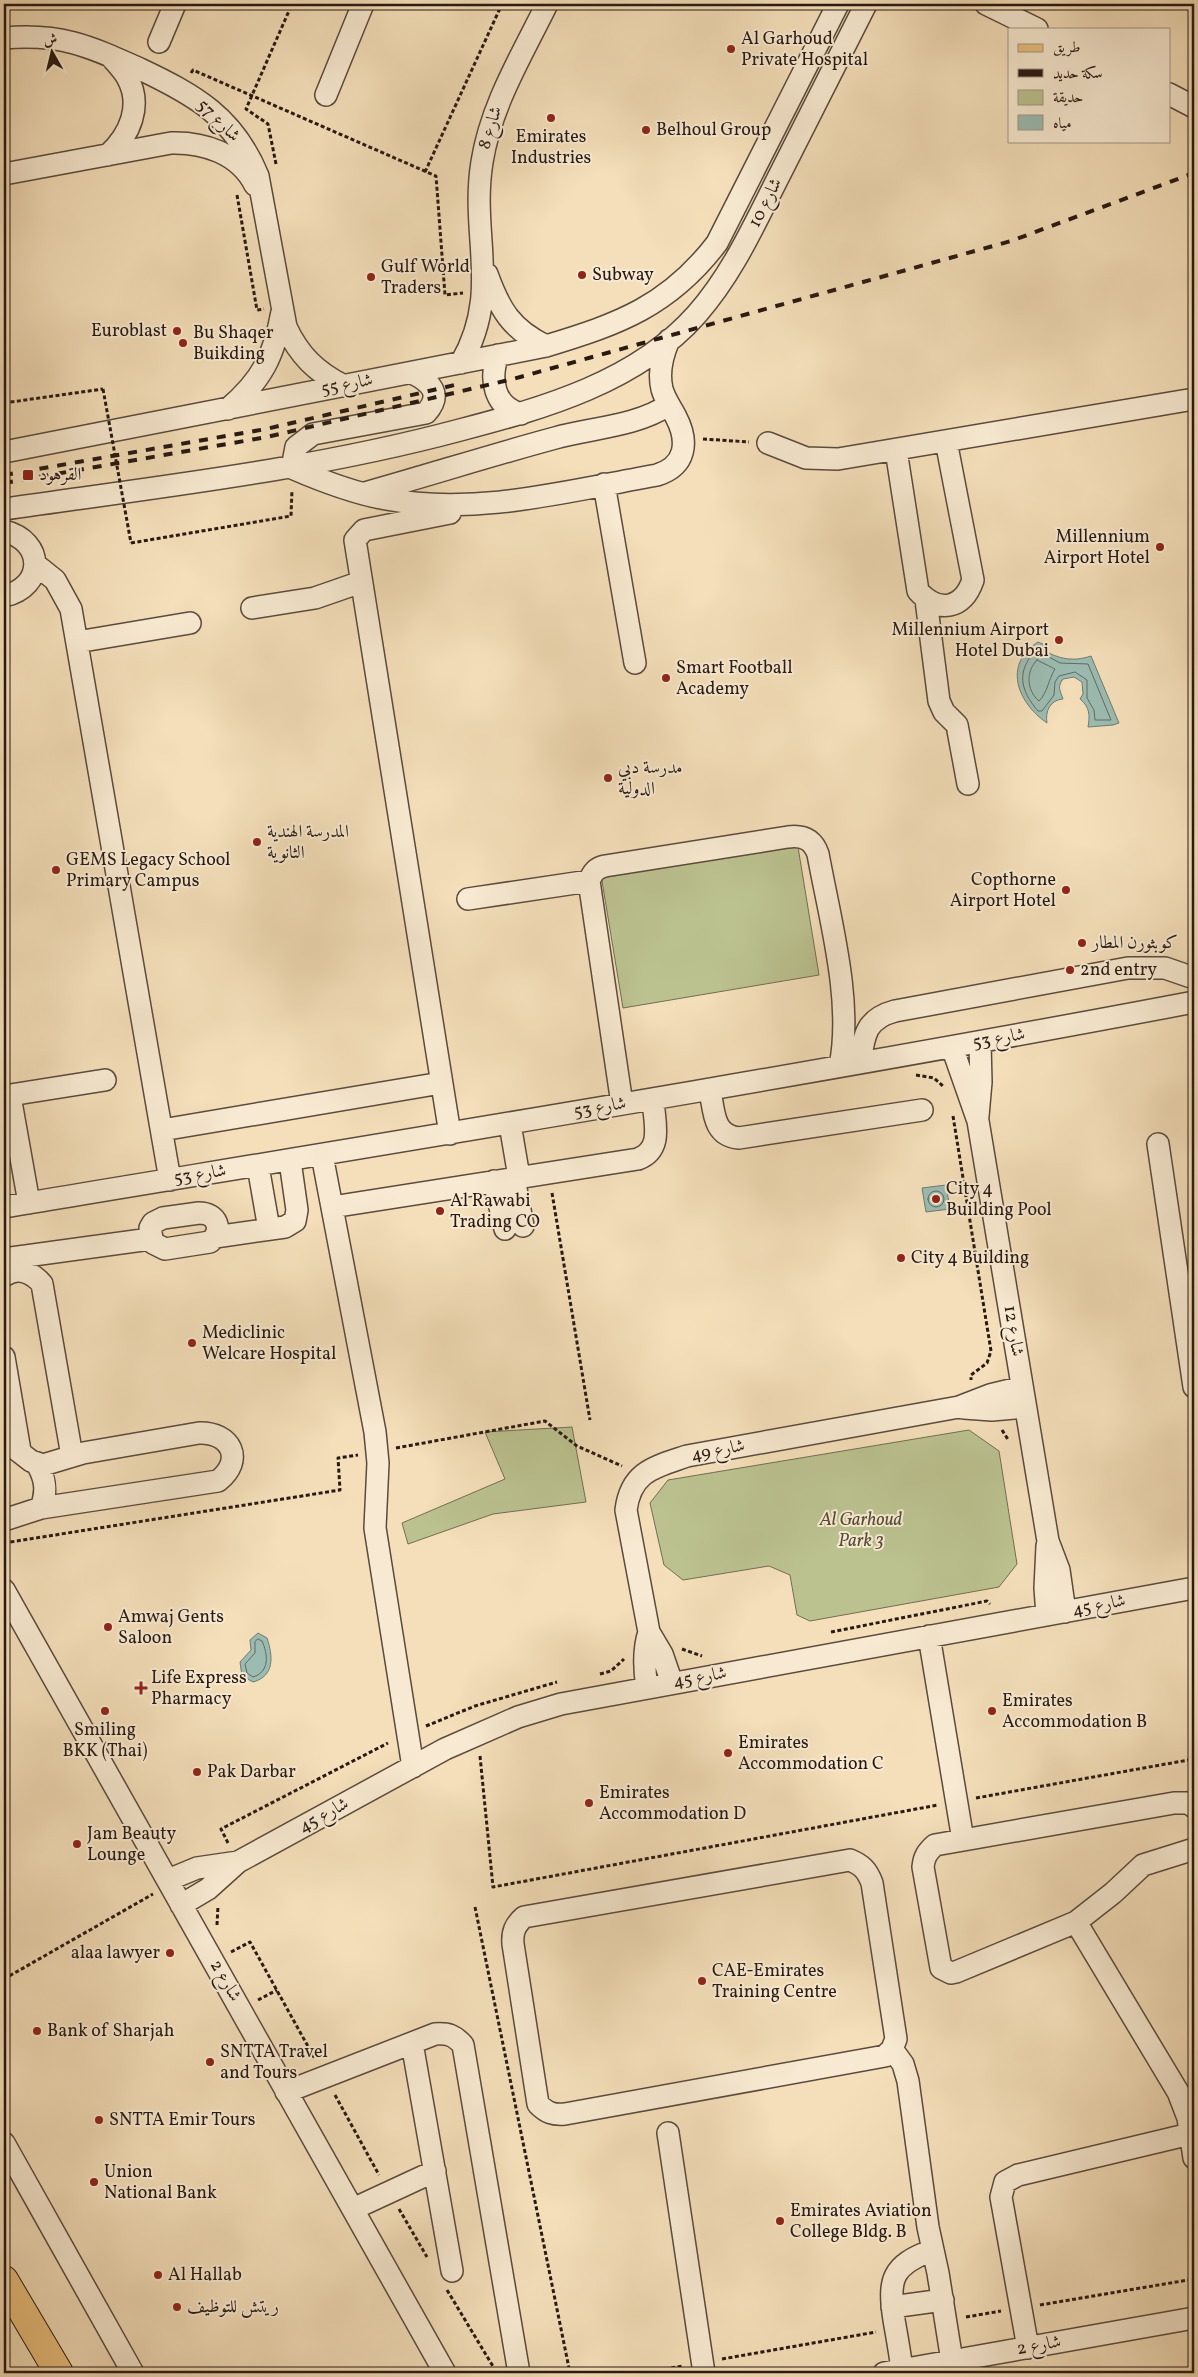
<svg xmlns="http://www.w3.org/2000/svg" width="1198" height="2377" viewBox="0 0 1198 2377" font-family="Vollkorn,Amiri,serif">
<rect width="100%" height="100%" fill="#f4dfba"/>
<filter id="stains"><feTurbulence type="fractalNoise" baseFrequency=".004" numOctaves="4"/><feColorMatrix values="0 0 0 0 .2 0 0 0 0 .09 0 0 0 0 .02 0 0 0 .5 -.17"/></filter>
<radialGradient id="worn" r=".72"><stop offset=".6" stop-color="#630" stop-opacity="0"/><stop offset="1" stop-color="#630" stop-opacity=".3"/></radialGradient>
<path fill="#bbc290" stroke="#726e52" d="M797 841 819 975 623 1008 601 875Z
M572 1427 586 1502 493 1514 408 1544 402 1523 505 1479 485 1432Z
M969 1430 999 1451 1017 1564 999 1587 810 1621 797 1615 790 1575 769 1566 683 1580 664 1565 650 1503 668 1480Z"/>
<path fill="#9cbcb2" stroke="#6e7b72" d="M1038 642 1045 645 1043 650C1059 659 1073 662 1091 656L1119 723 1113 725 1088 727C1090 716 1090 707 1080 699L1083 694 1082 682 1074 677 1063 679C1057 687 1060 690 1063 699 1050 700 1045 711 1047 723 1018 703 1002 665 1038 642Z
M946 1185 950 1209 926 1212 922 1188Z
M258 1633 267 1638C273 1656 275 1676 253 1682L242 1676 240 1662 251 1650 250 1640Z"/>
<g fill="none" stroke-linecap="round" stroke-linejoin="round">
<path stroke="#626a62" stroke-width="1" d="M1036 650 1060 663 1088 664 1111 720H1095L1094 710 1087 698V680L1075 672 1059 676 1055 682 1054 695 1042 711H1038C1020 690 1016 671 1036 650Z
M1037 660 1055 669C1048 680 1048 692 1039 701 1026 690 1026 671 1037 660Z
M928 1199a8 8 0 1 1 16 0a8 8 0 1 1-16 0Z
M258 1639 262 1641C268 1654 270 1672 253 1677L247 1673 245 1664 255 1653V1642Z"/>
<g stroke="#5b4a3d" stroke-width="24">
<path id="minor" d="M986 4 1037 29
M4 38C61 33 89 46 140 69 195 95 234 117 258 176L286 327C299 355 316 372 344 386
M159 42 175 4
M1169 94 1194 107
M326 95 363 4
M108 155C130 135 143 105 127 77 123 70 117 64 112 58
M4 174 171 143C203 142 239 153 255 185
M487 274C500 310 511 329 546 346
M498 355C489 379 494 407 521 414
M461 363C502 292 470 236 482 162 491 105 522 55 547 4
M412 373C431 382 443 394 426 413L313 434 296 447 292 468C322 481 353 493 386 499 476 516 568 491 657 475 686 466 689 442 676 417 671 407 665 400 662 389 658 372 662 356 669 340
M228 409C262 380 274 356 282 312
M768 443 806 458 838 459 1194 399
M896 450 918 591C939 614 963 609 973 580L946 441
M4 452 546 346C619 324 669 306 717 243L838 4
M604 484 635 663
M365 493C429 475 492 455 555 438 591 428 638 426 668 405
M4 509C157 487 311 470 460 430 544 408 637 382 697 314 733 273 755 223 780 174 809 117 837 61 866 4
M450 513 364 530 355 540 450 1134
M4 531C45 541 45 587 4 596
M35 564 55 580 71 609 170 1180
M926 600 939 701 944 712 957 725 968 784
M252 608 315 598 361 582
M77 642 190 623
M468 899 589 881
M952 1047 978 1121 1048 1541 1059 1570 1065 1612
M860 1063C864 1036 865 1019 895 1011L1128 968H1165L1194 978
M710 1090C714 1111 713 1136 739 1138L922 1110
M4 1096 105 1080
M10 1096 29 1203
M622 1104 589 881C593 872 596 868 605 866L788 837C804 835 813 840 818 854 830 920 853 1001 840 1066
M978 1116 981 1082 980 1043
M510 1124 519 1177
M162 1130 441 1083
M1158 1144 1194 1387
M322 1155 375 1432 378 1463 375 1528 413 1767
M258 1166 269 1229
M514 1178 523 1226
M494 1181 505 1229
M4 1207C401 1141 799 1077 1194 1002
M332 1207 638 1159C664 1149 654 1122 653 1099
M199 1213C217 1213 224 1230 210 1242L165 1249 153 1243 150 1228 153 1223 163 1218Z
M215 1237 285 1227 295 1221 297 1210 290 1161
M4 1259 150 1239
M4 1276C17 1266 32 1272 42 1284L72 1456
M4 1357 20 1451
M964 1408 992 1410 1025 1407
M4 1440 31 1461 43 1465 83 1453 199 1433C231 1432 245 1460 218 1481L41 1508 4 1520
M37 1464C46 1479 47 1492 41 1508
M1047 1546 1045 1588 1047 1615
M4 1590 445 2373
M929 1636 963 1840
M672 1683 662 1654 649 1632 626 1510C631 1471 655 1467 687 1456L959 1407 990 1395 1022 1387
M647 1688C644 1669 643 1650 649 1632
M1194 1807 1188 1803H1174L935 1845C927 1852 924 1857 923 1867L941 1968 951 1973 956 1972 1076 1922 1113 1893 1143 1865 1194 1849
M850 1860C862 1865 867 1870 872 1883L896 2039 892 2049 885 2056 565 2114C553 2115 547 2113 538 2104L513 1944C512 1932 515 1925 524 1917Z
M168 1880 197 1868 238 1862
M181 1905 208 1889 238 1862 445 1749 518 1717 561 1704 1194 1588
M1076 1922 1178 2092 1188 2118 1194 2158
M412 2043 452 2271
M892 2049 903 2064 908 2081 928 2227 938 2273 952 2361
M286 2092 435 2034C448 2033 454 2035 463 2045L519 2373
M668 2133 704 2373
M4 2143 133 2373
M353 2209 435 2171
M892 2307 943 2300
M1028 2348 1001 2197 1005 2182 1018 2175 1190 2134
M902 2370C900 2353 897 2337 894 2320 888 2280 891 2265 933 2250
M884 2373 1194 2318"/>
</g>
<g stroke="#281913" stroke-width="30">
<path id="major" d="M4 2280 59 2373"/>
</g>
<path stroke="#281913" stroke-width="3" stroke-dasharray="4 2.5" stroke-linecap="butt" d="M191 73 193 70 436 176 445 295 463 293
M276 164 268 124 246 109 292 4
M425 172 502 4
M237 195 257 310 264 309
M4 403 103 389
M703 439 749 442
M131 543 291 516 292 490
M916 1075 934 1078 944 1087
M953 1116 991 1351 987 1363 971 1375V1380
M552 1193 590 1420
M1002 1430 1009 1441
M396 1448 545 1421 577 1446 622 1466
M4 1543 340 1490 338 1458 358 1455
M831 1632 987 1601 990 1604
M682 1649 702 1656
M600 1674 611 1671 624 1659
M426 1726 475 1706 557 1682
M480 1756 493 1887 938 1805
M976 1798 1194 1759
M228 1843 221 1829 388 1743
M475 1907 570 2373
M217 1925 218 1906
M231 1952 250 1942 315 2059
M4 1979 153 1894
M258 2000 277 1990
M335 2095 379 2175
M399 2209 427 2257
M447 2290 497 2373
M1040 2305 1194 2279
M966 2317 1001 2311
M722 2359 876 2332
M639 2373 683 2366
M1179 2373 1194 2371"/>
<use href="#minor" stroke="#f8ead2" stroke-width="21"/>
<use href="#major" stroke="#eac07d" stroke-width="28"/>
<path stroke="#281913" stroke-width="4" stroke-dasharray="9 9" stroke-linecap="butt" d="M4 475 266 429 459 384
M4 483 267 437 513 379 1011 241 1194 173"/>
<path stroke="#281913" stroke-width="3" stroke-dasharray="4 2.5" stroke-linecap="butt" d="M103 389 131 543"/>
</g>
<g fill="#8f2418" stroke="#f8ead2" stroke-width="2">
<circle cx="731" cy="49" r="5"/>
<circle cx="551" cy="118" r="5"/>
<circle cx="646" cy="130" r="5"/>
<circle cx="582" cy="275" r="5"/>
<circle cx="371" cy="277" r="5"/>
<circle cx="177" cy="331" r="5"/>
<circle cx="183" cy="343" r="5"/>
<rect x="22" y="469" width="12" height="12" rx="2.5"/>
<circle cx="1160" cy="547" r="5"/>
<circle cx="1059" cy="640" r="5"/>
<circle cx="666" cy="678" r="5"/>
<circle cx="608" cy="778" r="5"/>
<circle cx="257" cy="842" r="5"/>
<circle cx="56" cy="870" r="5"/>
<circle cx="1066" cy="890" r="5"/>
<circle cx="1082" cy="943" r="5"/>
<circle cx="1070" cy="970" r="5"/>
<circle cx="936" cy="1199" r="5"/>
<circle cx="440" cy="1211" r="5"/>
<circle cx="901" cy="1258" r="5"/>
<circle cx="192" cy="1343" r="5"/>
<circle cx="108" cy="1627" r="5"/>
<path d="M138.5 1680.5h5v5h5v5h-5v5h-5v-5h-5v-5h5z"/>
<circle cx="105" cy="1711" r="5"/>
<circle cx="992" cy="1711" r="5"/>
<circle cx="728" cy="1753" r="5"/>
<circle cx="197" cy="1772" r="5"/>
<circle cx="589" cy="1803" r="5"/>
<circle cx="77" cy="1844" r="5"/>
<circle cx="170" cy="1953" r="5"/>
<circle cx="702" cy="1981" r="5"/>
<circle cx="37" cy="2031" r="5"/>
<circle cx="210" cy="2062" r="5"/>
<circle cx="99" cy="2120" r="5"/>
<circle cx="94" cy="2182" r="5"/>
<circle cx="780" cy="2221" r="5"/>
<circle cx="158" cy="2275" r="5"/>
<circle cx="177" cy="2307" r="5"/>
</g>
<g text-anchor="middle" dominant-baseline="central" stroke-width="4" stroke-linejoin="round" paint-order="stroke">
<g font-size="18" fill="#281913" stroke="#f8ead2" text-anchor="start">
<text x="741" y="39">Al Garhoud<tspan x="741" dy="21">Private Hospital</tspan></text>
<text x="656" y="130">Belhoul Group</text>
<text x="551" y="137" text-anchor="middle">Emirates<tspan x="551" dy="21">Industries</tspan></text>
<text x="381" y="267">Gulf World<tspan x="381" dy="21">Traders</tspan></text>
<text x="592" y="275">Subway</text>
<text x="167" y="331" text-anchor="end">Euroblast</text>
<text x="193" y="333">Bu Shaqer<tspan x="193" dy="21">Buikding</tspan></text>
<text x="39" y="475">القرهود</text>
<text x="1150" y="537" text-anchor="end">Millennium<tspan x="1150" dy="21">Airport Hotel</tspan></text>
<text x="1049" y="630" text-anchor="end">Millennium Airport<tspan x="1049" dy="21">Hotel Dubai</tspan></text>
<text x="676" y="668">Smart Football<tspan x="676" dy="21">Academy</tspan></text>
<text x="618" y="768">مدرسة دبي<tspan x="618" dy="21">الدولية</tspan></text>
<text x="267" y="832">المدرسة الهندية<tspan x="267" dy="21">الثانوية</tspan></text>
<text x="66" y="860">GEMS Legacy School<tspan x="66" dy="21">Primary Campus</tspan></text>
<text x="1056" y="880" text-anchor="end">Copthorne<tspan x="1056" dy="21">Airport Hotel</tspan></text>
<text x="1092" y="943">كوبثورن المطار</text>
<text x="1080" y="970">2nd entry</text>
<text x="946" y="1189">City 4<tspan x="946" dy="21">Building Pool</tspan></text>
<text x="450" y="1201">Al Rawabi<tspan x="450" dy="21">Trading CO</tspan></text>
<text x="911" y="1258">City 4 Building</text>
<text x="202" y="1333">Mediclinic<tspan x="202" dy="21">Welcare Hospital</tspan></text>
<text x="118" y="1617">Amwaj Gents<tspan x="118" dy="21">Saloon</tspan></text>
<text x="151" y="1678">Life Express<tspan x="151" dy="21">Pharmacy</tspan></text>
<text x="1002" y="1701">Emirates<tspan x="1002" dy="21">Accommodation B</tspan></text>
<text x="105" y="1730" text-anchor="middle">Smiling<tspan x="105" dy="21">BKK (Thai)</tspan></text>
<text x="738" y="1743">Emirates<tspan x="738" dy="21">Accommodation C</tspan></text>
<text x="207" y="1772">Pak Darbar</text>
<text x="599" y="1793">Emirates<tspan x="599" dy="21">Accommodation D</tspan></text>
<text x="87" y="1834">Jam Beauty<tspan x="87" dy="21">Lounge</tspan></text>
<text x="160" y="1953" text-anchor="end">alaa lawyer</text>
<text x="712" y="1971">CAE-Emirates<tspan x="712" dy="21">Training Centre</tspan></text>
<text x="47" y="2031">Bank of Sharjah</text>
<text x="220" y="2052">SNTTA Travel<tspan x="220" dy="21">and Tours</tspan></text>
<text x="109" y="2120">SNTTA Emir Tours</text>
<text x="104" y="2172">Union<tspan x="104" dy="21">National Bank</tspan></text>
<text x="790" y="2211">Emirates Aviation<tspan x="790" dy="21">College Bldg. B</tspan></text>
<text x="168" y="2275">Al Hallab</text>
<text x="187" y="2307">ريتش للتوظيف</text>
</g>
<g font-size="18" fill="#281913" stroke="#f8ead2">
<text transform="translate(218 121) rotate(44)">شارع 57</text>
<text transform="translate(491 128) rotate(-73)">شارع 8</text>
<text transform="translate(766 203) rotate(-63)">شارع 10</text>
<text transform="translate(347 385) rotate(-11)">شارع 55</text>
<text transform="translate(999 1039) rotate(-10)">شارع 53</text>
<text transform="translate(600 1108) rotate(-10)">شارع 53</text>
<text transform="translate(200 1175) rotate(-9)">شارع 53</text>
<text transform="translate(1013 1331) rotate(81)">شارع 12</text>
<text transform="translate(718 1451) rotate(-11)">شارع 49</text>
<text transform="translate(1099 1606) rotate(-11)">شارع 45</text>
<text transform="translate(700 1678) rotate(-10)">شارع 45</text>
<text transform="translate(324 1816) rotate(-29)">شارع 45</text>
<text transform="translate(225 1981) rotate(60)">شارع 2</text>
<text transform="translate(1039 2346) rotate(-10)">شارع 2</text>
</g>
<g font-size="18" font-style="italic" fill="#544c38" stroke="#f8ead2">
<text x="861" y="1520">Al Garhoud<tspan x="861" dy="21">Park 3</tspan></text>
</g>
</g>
<rect width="1198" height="2377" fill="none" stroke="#f4dfba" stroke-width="20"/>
<rect x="5" y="5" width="1188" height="2367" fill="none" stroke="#281913" stroke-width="2.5"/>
<rect x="10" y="10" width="1178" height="2357" fill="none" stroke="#281913"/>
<rect x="1008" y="28" width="162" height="115" fill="#f8ead2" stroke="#a59686"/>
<rect x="1018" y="44" width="25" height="8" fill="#eac07d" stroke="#a59686"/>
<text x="1053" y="52" font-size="15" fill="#281913">طريق</text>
<rect x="1018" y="69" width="25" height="8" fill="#281913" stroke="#a59686"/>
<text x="1053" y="78" font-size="15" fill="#281913">سكة حديد</text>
<rect x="1018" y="90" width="25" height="15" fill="#bbc290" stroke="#a59686"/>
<text x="1053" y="102" font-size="15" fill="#281913">حديقة</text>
<rect x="1018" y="115" width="25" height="15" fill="#9cbcb2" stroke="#a59686"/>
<text x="1053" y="128" font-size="15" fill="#281913">مياه</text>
<g transform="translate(52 52) rotate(352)" stroke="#f8ead2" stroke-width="4" paint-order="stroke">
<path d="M0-4L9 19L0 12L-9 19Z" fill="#281913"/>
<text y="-8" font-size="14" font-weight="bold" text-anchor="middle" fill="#281913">ش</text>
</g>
<rect width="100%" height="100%" filter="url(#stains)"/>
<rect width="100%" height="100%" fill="url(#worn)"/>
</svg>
